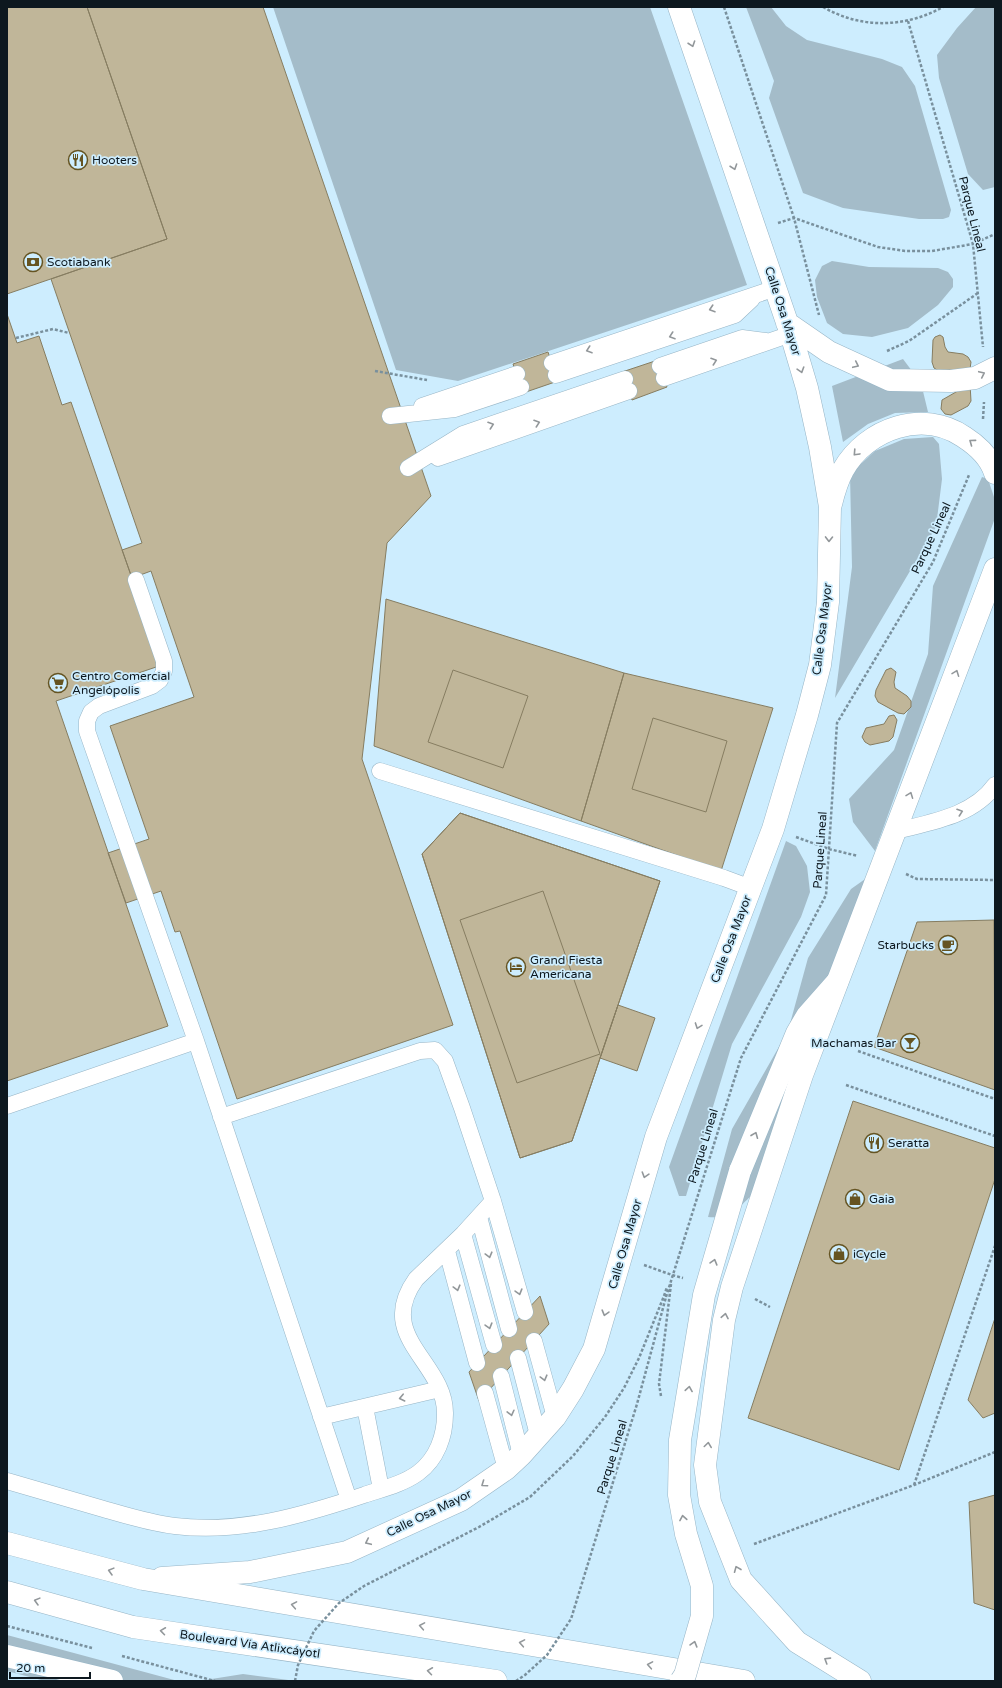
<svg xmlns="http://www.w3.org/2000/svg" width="1002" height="1688" viewBox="0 0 1002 1688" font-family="'Varela Round',sans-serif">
<rect width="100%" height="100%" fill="#cdedfe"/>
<path fill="#a4bcc9" d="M273 7H650L747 285 458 381 396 370Z
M746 7H771L786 26 807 40 882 59 902 67 915 86 951 210 949 217 943 219H919L843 208 803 193 769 98 774 81Z
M976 7H995V187L983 190 968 174 939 78 937 55 957 28Z
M832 261 869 267 938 268 948 272 953 279V287L938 305 908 328 872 337 843 334 827 323 817 297 815 280 822 266Z
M903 359 921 383 928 412 895 413 868 424 843 442 832 386Z
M933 437 939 444 942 479 936 527 835 698 852 567 850 474 875 451 904 439Z
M982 477 988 479 995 500V518L875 851 853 822 849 799 894 750 928 654 933 586Z
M786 841 796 846 807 866 810 892 801 917 732 1044 686 1196H679L669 1167Z
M868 877 752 1195C737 1209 730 1219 708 1217L732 1129 788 1031 808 958 851 889Z
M7 1635 178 1681H45L7 1671Z
M243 1674 296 1681H199Z"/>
<path fill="#c0b699" stroke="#867d61" d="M7 7H87L167 239 7 294Z
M87 7H263L431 496 387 543 362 759 453 1025 237 1099 180 931 175 932 161 891 126 903 108 853 149 839 110 726 194 697 151 571 132 578 122 550 142 543 51 279 167 239Z
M7 314 17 343 39 336 62 405 71 402 162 665 56 701 168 1026 7 1081Z
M940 335 943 337 945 347 948 352 963 354 968 357 971 362 970 369 939 371 934 368 932 362 933 340 935 337Z
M548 352 558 381 523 393 513 364Z
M658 360 667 387 632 400 622 372Z
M970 384 971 401 968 406 951 415 945 414 941 409 942 400Z
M386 599 624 673 581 821 374 746Z
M891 668 896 672 894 682 895 688 907 696 911 701V707L904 714 898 713 878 702 875 696 876 690 886 670Z
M453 670 528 696 503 768 428 742Z
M624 673 773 708 721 871 581 821Z
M894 715 897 720 893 737 889 741 870 745 865 742 862 737 866 728 884 724 889 716Z
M653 718 727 741 706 812 632 789Z
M460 813 660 881 572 1141 520 1158 422 854Z
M460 813 660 881 572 1141 520 1158 422 854Z
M543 891 600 1054 517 1083 460 920Z
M994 920 995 1090 874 1047 917 922Z
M618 1005 655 1018 637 1071 600 1058Z
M853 1101 995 1148V1179L899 1470 748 1418Z
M540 1296 549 1324 479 1401 469 1372Z
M995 1318V1413L983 1418 968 1400Z
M995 1495V1610L974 1603 969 1502Z"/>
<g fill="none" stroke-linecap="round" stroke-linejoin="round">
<g stroke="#97b5c6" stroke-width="17">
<path id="service" d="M552 363 776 288
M660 366 742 338 766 341
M556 375 735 315 752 299
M664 378 791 334
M422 406 517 374
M390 416 455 409 521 387
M438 458 629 391
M408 468 463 434 625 379
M136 580 164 661V671L160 680 152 686 99 706 91 712 87 721V731L196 1041
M380 771 724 878 751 888
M896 831C931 822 973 816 995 785
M7 1106 196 1041 349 1500
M221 1117 420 1051 435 1050 445 1061 462 1108 493 1201 525 1312
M479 1217 509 1329
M463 1234 494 1345
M447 1251 477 1363
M534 1341 555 1417
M518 1358 538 1435
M501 1376 521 1455
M485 1393 506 1469
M365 1407 381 1489
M321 1417 440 1389
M7 1481C38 1490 69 1499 100 1508 125 1515 149 1523 175 1526 240 1534 304 1515 364 1495 382 1489 403 1484 418 1473 437 1459 445 1436 445 1414 446 1362 374 1337 416 1279L463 1234 493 1201"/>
</g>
<g stroke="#97b5c6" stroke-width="23">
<path id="tertiary" d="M787 323 829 352 890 380 951 381 975 378 995 368
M831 504C834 492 837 481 843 470 867 428 923 409 964 437 978 446 990 457 995 473
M162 1578 250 1572 347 1552 461 1500 506 1469 521 1455 555 1417 573 1389 594 1349 656 1137 773 829 807 715 820 665 828 602 830 507 820 447 807 388 791 334 679 7
M860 1681 797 1642 741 1580 710 1502 705 1465 724 1320 732 1287 802 1075 995 569"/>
</g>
<g stroke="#97b5c6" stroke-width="23">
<path id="secondary" d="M740 1171 797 1033 807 1016 837 982
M7 1543 143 1579 744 1681
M7 1592 133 1627 496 1681
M7 1656 112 1681"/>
</g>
<path stroke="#79909d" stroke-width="2.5" stroke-dasharray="3 2" stroke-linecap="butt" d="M724 7 794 218 819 315
M823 7C861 29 905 28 943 7
M908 21 973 244 983 347
M778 223 794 218 878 247 905 251H932L973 244 995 234
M16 338 53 329 69 333
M887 351 909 341 978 293
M375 371 427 380
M983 419 984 402
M796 837 829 849 858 856
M906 874 917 879 995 880
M858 1051 995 1099
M846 1085 995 1136
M644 1265 672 1275 683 1278
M664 1296 667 1287
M666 1297 741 1058 826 895 837 723 933 562 969 475
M755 1299 770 1307
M661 1396 659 1384 671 1284
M914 1485 995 1246
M754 1544 914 1485 995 1452
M7 1626 92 1648
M122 1656 215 1681"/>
<use href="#service" stroke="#fff" stroke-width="16"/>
<use href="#tertiary" stroke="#fff" stroke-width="22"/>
<use href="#secondary" stroke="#fff" stroke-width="22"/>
<g stroke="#97b5c6" stroke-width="23" stroke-linecap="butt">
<path id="secondary-bridge" d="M681 1681 685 1675 702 1616V1586L686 1534 679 1495 680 1440 704 1295 740 1171"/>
</g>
<path stroke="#79909d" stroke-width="2.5" stroke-dasharray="3 2" stroke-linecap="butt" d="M295 1681 298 1665 314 1631 339 1603 364 1586 479 1527 530 1497 573 1456 605 1417 624 1388 639 1358 664 1296
M516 1681 525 1675 547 1655 571 1619 637 1404 666 1297"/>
<use href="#secondary-bridge" stroke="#fff" stroke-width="22"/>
</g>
<defs><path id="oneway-chevron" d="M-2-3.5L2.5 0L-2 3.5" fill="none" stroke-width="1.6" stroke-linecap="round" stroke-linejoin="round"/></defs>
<g stroke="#92979a">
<use href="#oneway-chevron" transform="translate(692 44) rotate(71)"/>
<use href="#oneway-chevron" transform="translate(734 167) rotate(71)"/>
<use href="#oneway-chevron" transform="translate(712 309) rotate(162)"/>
<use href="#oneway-chevron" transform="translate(672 336) rotate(161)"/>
<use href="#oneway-chevron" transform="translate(589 350) rotate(161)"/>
<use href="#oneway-chevron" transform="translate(714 361) rotate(-19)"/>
<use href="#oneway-chevron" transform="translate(856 365) rotate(25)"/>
<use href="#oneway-chevron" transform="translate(801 370) rotate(73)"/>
<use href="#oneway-chevron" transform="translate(982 374) rotate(-25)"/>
<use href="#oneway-chevron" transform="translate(537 423) rotate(-19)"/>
<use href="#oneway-chevron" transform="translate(491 425) rotate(-19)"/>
<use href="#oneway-chevron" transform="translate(972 442) rotate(-144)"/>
<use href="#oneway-chevron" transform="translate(856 453) rotate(133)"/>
<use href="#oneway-chevron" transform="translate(829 539) rotate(91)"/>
<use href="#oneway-chevron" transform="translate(956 673) rotate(-69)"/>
<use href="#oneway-chevron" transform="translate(910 795) rotate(-69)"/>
<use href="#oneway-chevron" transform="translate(960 812) rotate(-19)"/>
<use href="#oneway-chevron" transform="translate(698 1026) rotate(110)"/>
<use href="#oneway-chevron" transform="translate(755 1135) rotate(-68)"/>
<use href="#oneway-chevron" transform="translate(645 1175) rotate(107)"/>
<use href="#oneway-chevron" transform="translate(489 1255) rotate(75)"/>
<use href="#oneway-chevron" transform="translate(714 1262) rotate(-74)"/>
<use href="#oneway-chevron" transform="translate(457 1288) rotate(75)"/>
<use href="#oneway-chevron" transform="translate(519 1292) rotate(74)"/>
<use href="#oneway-chevron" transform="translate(605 1313) rotate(106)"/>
<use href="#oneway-chevron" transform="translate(725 1316) rotate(-79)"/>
<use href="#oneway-chevron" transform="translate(489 1326) rotate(74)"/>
<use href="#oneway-chevron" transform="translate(544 1378) rotate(75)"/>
<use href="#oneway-chevron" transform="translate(689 1389) rotate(-81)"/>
<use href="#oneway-chevron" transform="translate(402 1398) rotate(167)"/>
<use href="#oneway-chevron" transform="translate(511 1413) rotate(76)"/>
<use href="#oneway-chevron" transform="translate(708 1445) rotate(-82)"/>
<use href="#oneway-chevron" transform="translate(484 1484) rotate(145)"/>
<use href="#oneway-chevron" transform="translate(683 1518) rotate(-100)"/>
<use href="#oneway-chevron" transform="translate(368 1542) rotate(155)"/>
<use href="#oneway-chevron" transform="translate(737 1569) rotate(-112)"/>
<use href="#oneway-chevron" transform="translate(111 1571) rotate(-165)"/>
<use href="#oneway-chevron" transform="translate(37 1601) rotate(-165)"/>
<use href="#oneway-chevron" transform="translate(294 1605) rotate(-170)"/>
<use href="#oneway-chevron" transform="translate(422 1626) rotate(-170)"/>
<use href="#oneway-chevron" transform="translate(163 1631) rotate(-172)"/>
<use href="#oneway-chevron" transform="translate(522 1643) rotate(-170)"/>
<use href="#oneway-chevron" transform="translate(694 1644) rotate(-74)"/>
<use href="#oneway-chevron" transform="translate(827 1660) rotate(-148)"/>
<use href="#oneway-chevron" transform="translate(650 1665) rotate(-170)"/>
<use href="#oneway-chevron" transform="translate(430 1671) rotate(-172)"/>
</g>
<defs>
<g id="restaurant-ring" transform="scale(1)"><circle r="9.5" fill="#cdedfe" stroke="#655422" stroke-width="1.5"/><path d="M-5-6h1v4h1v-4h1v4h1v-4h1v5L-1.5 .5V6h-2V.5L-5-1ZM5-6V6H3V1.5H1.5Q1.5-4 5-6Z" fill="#655422"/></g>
<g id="bank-ring" transform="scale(1)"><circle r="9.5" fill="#cdedfe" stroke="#655422" stroke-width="1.5"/><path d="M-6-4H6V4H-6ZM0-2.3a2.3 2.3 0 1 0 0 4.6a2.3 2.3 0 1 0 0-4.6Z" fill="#655422"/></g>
<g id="supermarket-ring" transform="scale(1)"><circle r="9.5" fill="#cdedfe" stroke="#655422" stroke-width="1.5"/><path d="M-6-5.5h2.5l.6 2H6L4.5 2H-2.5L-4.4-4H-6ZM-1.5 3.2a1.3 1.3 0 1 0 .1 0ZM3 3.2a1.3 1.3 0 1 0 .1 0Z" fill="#655422"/></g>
<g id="cafe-ring" transform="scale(1)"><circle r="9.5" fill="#cdedfe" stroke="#655422" stroke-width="1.5"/><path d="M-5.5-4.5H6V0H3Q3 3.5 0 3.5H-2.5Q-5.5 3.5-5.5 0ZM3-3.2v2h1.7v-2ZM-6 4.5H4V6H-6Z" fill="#655422"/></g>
<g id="hotel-ring" transform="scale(1)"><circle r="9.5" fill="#cdedfe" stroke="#655422" stroke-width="1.5"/><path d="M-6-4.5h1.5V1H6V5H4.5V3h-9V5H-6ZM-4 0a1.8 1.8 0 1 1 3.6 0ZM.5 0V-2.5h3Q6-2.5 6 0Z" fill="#655422"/></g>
<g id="bar-ring" transform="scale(1)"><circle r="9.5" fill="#cdedfe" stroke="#655422" stroke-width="1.5"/><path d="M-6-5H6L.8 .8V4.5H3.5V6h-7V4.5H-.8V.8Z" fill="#655422"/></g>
<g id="shop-ring" transform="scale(1)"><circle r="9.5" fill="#cdedfe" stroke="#655422" stroke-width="1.5"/><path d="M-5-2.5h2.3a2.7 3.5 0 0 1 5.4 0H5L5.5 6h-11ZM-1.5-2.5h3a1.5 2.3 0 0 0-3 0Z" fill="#655422"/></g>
</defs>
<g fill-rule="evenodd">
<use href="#restaurant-ring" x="78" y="160"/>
<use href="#bank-ring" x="33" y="262"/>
<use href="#supermarket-ring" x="58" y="683"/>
<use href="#cafe-ring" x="948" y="945"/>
<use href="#hotel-ring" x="516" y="967"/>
<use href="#bar-ring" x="910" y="1043"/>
<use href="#restaurant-ring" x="874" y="1143"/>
<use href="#shop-ring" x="855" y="1199"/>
<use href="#shop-ring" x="839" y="1254"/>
</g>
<g text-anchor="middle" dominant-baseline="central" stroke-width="3.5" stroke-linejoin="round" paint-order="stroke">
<g font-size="12" fill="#0d181f" stroke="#cdedfe" text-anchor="start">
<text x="92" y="160">Hooters</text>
<text x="47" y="262">Scotiabank</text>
<text x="72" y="676">Centro Comercial<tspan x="72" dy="14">Angelópolis</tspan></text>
<text x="934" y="945" text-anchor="end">Starbucks</text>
<text x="530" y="960">Grand Fiesta<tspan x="530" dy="14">Americana</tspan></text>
<text x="896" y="1043" text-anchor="end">Machamas Bar</text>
<text x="888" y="1143">Seratta</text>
<text x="869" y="1199">Gaia</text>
<text x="853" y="1254">iCycle</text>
</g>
<g font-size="12" fill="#0d181f" stroke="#cdedfe">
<text transform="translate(972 214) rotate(76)">Parque Lineal</text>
<text transform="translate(783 311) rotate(72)">Calle Osa Mayor</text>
<text transform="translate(931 538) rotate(-65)">Parque Lineal</text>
<text transform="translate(822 629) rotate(-83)">Calle Osa Mayor</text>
<text transform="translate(820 850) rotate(-86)">Parque Lineal</text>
<text transform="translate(731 939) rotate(-69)">Calle Osa Mayor</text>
<text transform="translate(703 1146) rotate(-73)">Parque Lineal</text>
<text transform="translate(625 1244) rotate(-74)">Calle Osa Mayor</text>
<text transform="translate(612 1457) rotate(-73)">Parque Lineal</text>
<text transform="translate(429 1513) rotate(-26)">Calle Osa Mayor</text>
<text transform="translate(250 1644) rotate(8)">Boulevard Vía Atlixcáyotl</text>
</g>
</g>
<rect width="1002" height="1688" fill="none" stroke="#0d181f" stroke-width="16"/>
<path d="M10 1672v6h80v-6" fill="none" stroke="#0d181f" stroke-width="2"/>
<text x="16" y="1672" font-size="12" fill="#0d181f" stroke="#cdedfe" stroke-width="3" paint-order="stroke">20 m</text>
</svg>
